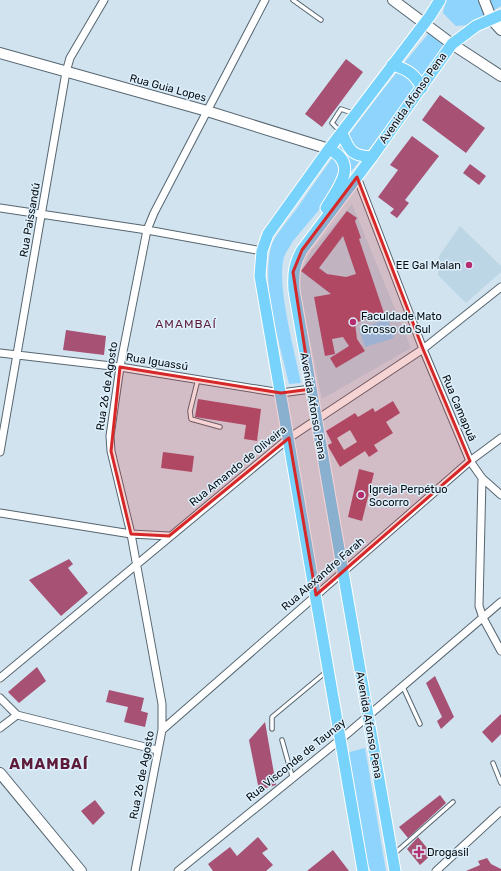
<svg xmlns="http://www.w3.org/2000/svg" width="501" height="871" viewBox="0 0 501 871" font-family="Rubik,sans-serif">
<rect width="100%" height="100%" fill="#d1e3ef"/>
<path fill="#bdd6e6" d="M352 204 411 348 322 399 301 296 299 276 311 251Z
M460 226 501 266V272L466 303 438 275 439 256Z"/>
<path fill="#8fd4fd" d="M446 0H501V6L469 25 456 26 443 13Z
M429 33 446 46 363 157 293 241C290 246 286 252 284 257 276 284 295 353 301 383L289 384C280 342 261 290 271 247 274 236 291 217 298 207 339 147 382 89 429 33Z
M388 319 394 338 365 347 359 329Z
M365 748 386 871H371L365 860 346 753Z"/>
<path fill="#a75174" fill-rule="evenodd" d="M346 59 363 72 322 127 305 114Z
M440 95 485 128 466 153 422 120Z
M412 136 439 156 405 200 409 203 397 218 390 213 394 209 378 197 398 170 390 165Z
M470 164 486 176 479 185 463 173Z
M347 211 357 218 355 221 361 238 359 239 384 313 355 323 357 339 365 351 336 368 330 358 349 346 343 337 332 339 335 354 325 356 314 297 331 294 301 271ZM343 236 356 274 346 277 327 274 319 268Z
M66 330 106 336 104 355 63 350Z
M198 399 261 409 257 441 244 439 246 425 195 417Z
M393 401 400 413 386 422 393 433 374 445 378 451 369 457 365 451 340 467 329 448 328 445 332 443 326 431 355 413 358 417 373 408 375 412ZM350 430 357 442 344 450 337 438Z
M163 452 194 456 192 472 161 468Z
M359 469 374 473 362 521 348 517Z
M69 559 73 564 68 568 88 593 61 616 29 580Z
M37 667 46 681 19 703 8 692Z
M435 676 454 717 441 729 437 721 442 717 426 683Z
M109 690 144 698 141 711 148 713 145 727 124 722 128 707 106 702Z
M501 714V734L492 743 482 732Z
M265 722 276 785 259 790 249 740Z
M440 795 446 803 408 838 399 827Z
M95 800 105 813 93 825 81 811Z
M258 837 268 849 262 853 273 865 266 871H213L208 864 230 847 237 856Z
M418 837 432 854 420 865 407 849Z
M333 850 349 871H307Z
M487 858 491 864 501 869V871H466L480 865 478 861Z"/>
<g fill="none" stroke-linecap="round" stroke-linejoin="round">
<g stroke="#566671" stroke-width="5.5">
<path id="service" d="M293 0 321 20
M340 131 332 123 341 109 355 114
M198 379 190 411 191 419 220 427
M403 687 420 724
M272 729V717L326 672
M282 740 292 776
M493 763 501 783
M395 853 453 802"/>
</g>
<g stroke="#566671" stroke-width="9">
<path id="minor" d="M357 177 423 349 470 461 482 478 501 495
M0 208 147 230 262 251
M0 353 120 367 281 393 311 389
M0 452 66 72 70 58 104 0
M482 478 479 606 483 618 501 651
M0 513 131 534 169 536
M0 678 289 438 423 349 501 287
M0 698 17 715 157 750
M0 728 17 715
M162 730 470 461 501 438
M135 871 162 730V704L131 534 111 451 110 436 120 367 147 230 154 213 265 0
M178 871 347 734 501 602
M436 871 501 811"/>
</g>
<g stroke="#566671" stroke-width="12">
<path id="secondary" d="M393 0 452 44 501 76
M484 0 492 20 501 30
M0 53 207 111 329 149
M0 773 81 871"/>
</g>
<g stroke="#fff" stroke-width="13">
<path id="primary" d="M392 65C407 69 415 74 422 88
M342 133C349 151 352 156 372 157
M326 208C339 186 359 164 329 149
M363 871 260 276 262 251 268 234 329 149 430 16 440 0
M395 871 294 290C293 274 294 264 302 250L372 157 452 44 476 26 501 15"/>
</g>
<use href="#service" stroke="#fff" stroke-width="3.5"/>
<use href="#minor" stroke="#fff" stroke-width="7"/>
<use href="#secondary" stroke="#fff" stroke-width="10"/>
<use href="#primary" stroke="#77d3fb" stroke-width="11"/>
</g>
<path fill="#d62828" fill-opacity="0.2" stroke="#d62828" stroke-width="3" stroke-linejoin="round" d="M357 177 423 349 470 461 316 595 289 438 169 536 131 534 111 451 120 367 281 393 311 389 293 272 302 250Z"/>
<g fill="#b52d6e" stroke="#def0fc" stroke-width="1.5">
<circle cx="469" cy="265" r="4"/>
<circle cx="353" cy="322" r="4"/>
<circle cx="361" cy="495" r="4"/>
<path d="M417 846h4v4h4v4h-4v4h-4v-4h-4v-4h4z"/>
</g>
<g text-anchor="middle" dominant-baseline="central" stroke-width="3" stroke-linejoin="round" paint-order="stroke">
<g font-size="11" fill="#070d11" stroke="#def0fc">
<text transform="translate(168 88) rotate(15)">Rua Guia Lopes</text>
<text transform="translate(413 98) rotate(-55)">Avenida Afonso Pena</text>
<text transform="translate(30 220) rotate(-80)">Rua Paissandú</text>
<text transform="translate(157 362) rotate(9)">Rua Iguassú</text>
<text transform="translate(107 386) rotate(-81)">Rua 26 de Agosto</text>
<text transform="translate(313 406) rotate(80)">Avenida Afonso Pena</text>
<text transform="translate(459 408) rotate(67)">Rua Camapuã</text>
<text transform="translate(238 466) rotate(-39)">Rua Amando de Oliveira</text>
<text transform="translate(323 574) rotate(-41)">Rua Alexandre Farah</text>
<text transform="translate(369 725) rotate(80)">Avenida Afonso Pena</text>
<text transform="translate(296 760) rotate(-39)">Rua Visconde de Taunay</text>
<text transform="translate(142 775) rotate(-79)">Rua 26 de Agosto</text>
</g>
<g font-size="11" fill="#070d11" stroke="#def0fc" text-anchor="start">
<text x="461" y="265" text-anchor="end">EE Gal Malan</text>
<text x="361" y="316">Faculdade Mato<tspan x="361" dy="13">Grosso do Sul</tspan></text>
<text x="369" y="489">Igreja Perpétuo<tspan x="369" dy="13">Socorro</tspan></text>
<text x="427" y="852">Drogasil</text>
</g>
<g font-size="12" letter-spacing="1" fill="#5d1c39" stroke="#def0fc">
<text x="186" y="324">AMAMBAÍ</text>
</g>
<g font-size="15" font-weight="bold" letter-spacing="1" fill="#5d1c39" stroke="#def0fc">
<text x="49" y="764">AMAMBAÍ</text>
</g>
</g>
</svg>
